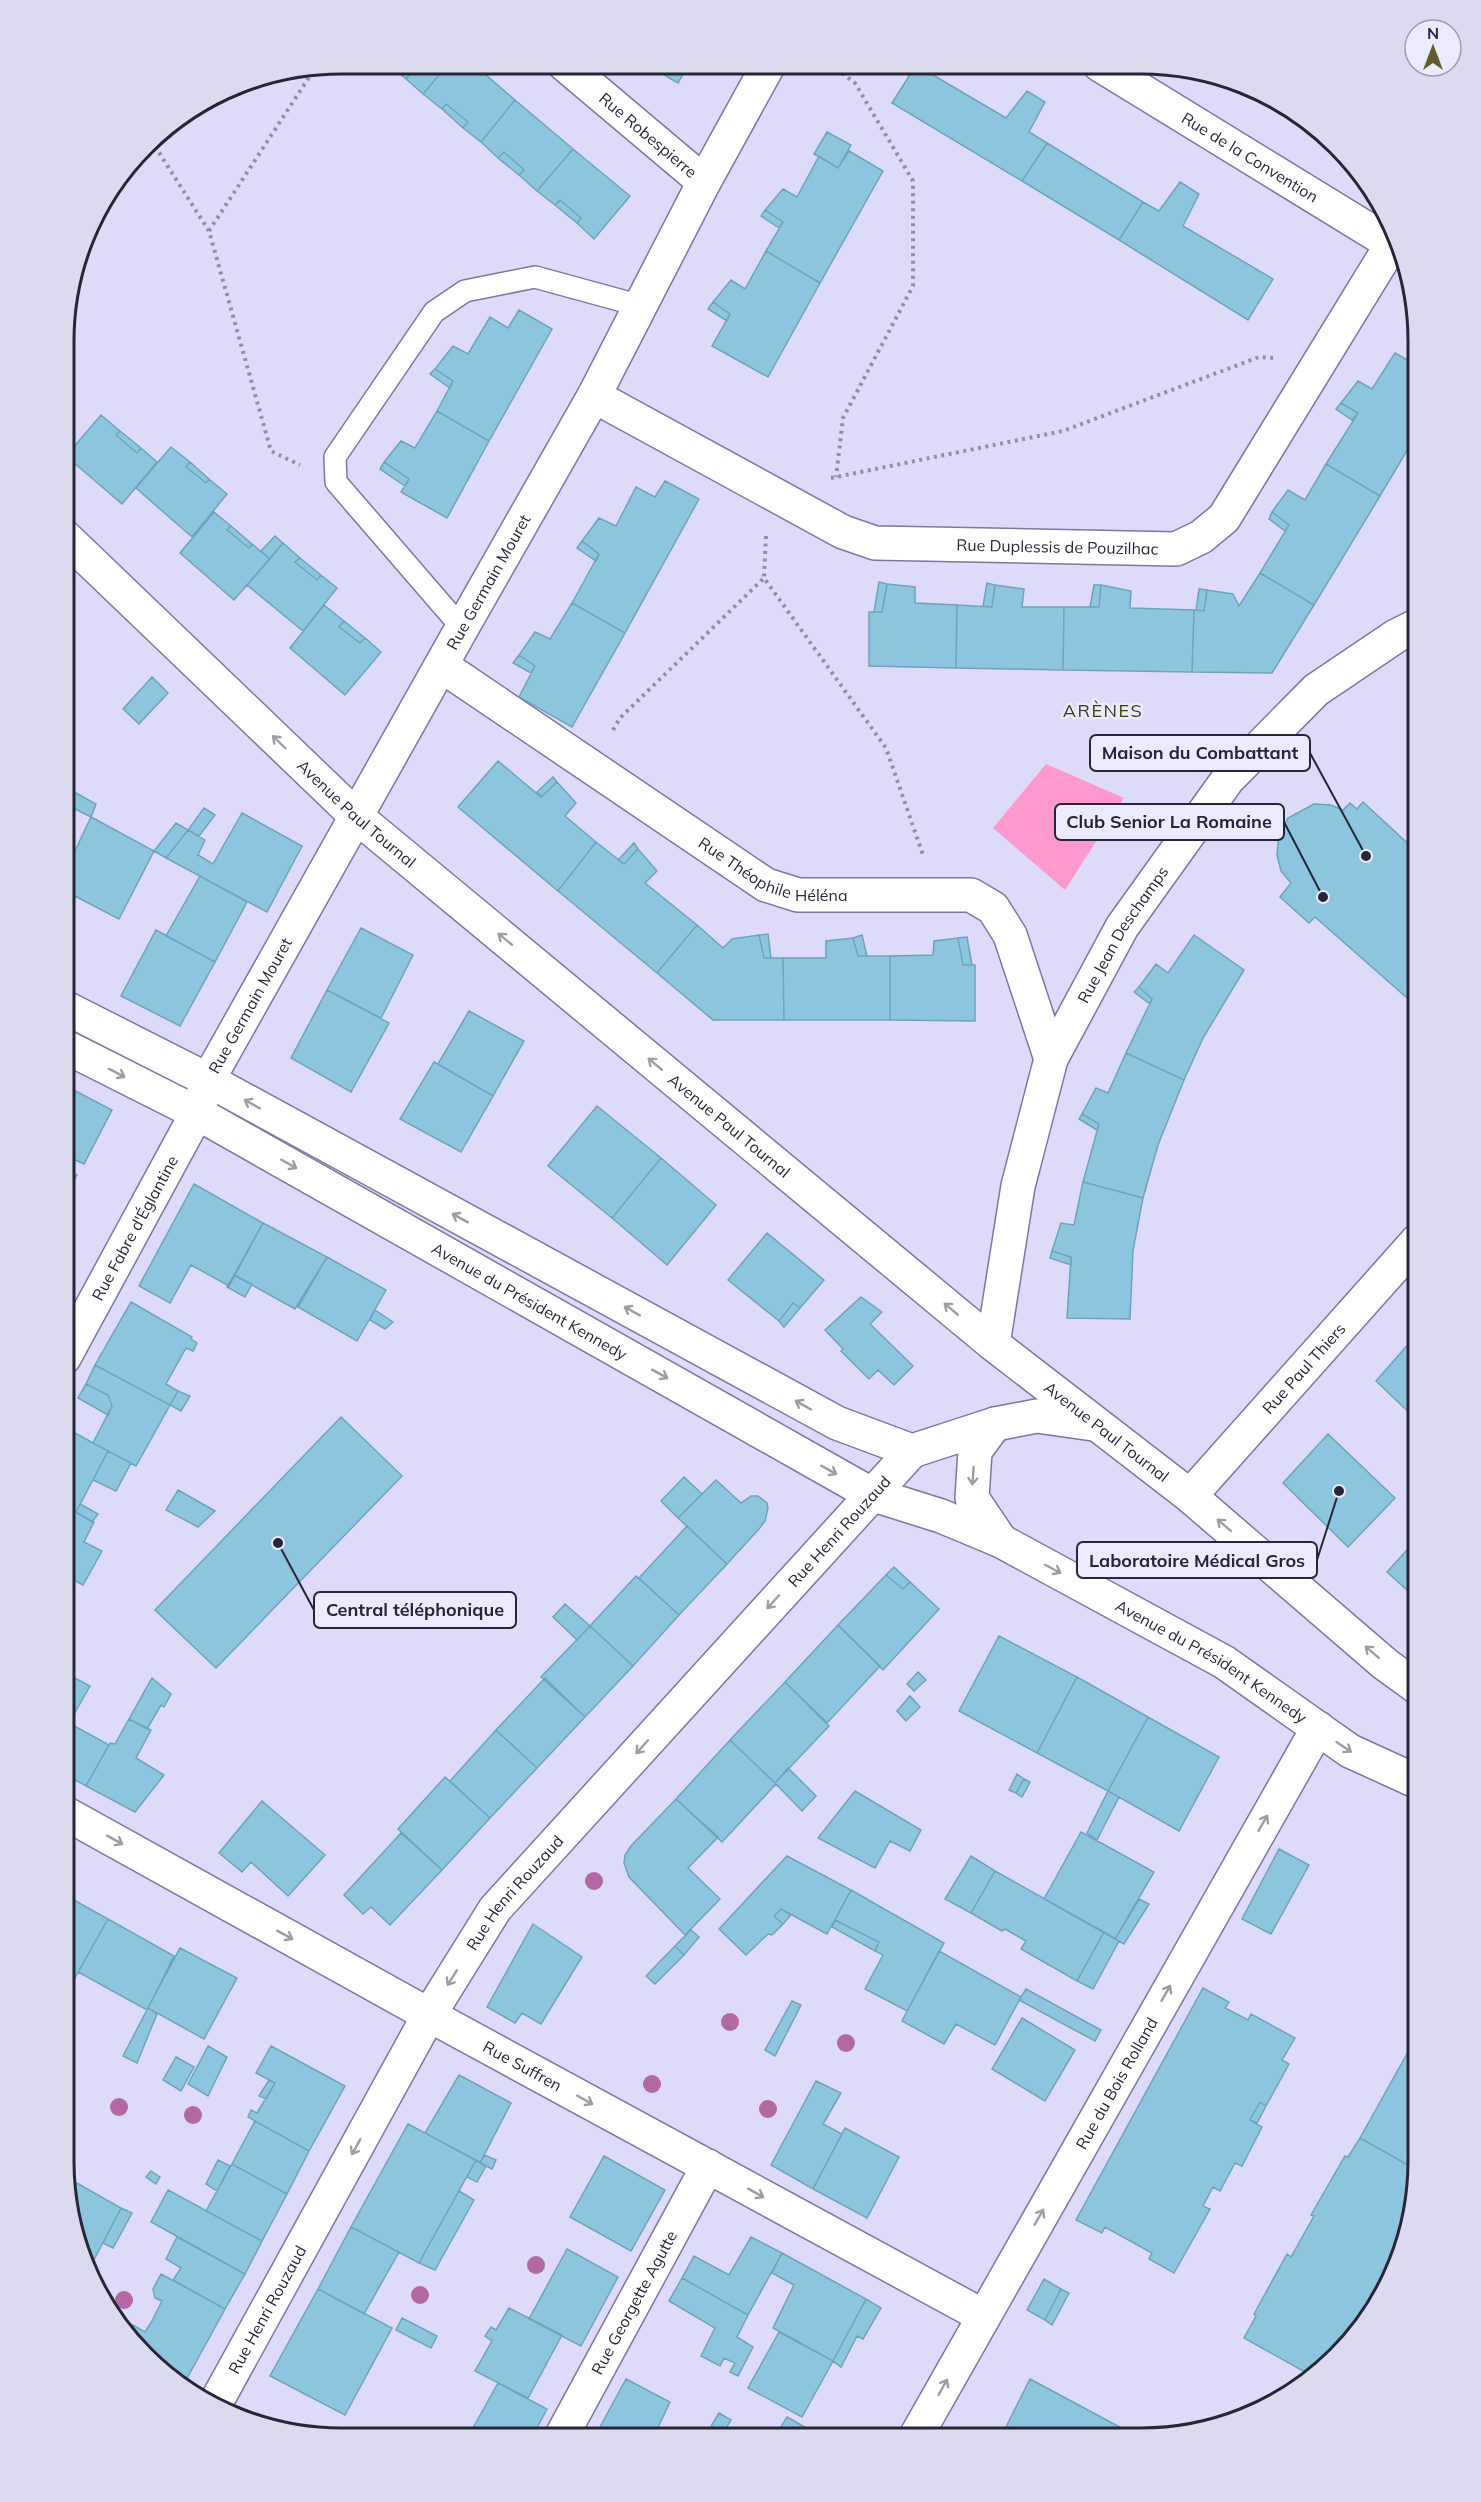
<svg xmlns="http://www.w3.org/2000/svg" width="1481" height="2502" viewBox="0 0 1481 2502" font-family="Mulish,sans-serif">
<rect width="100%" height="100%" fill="#dddbf9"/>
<path fill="#fe99cd" d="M1046 764 1124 798 1065 890 993 828Z"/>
<path fill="#8ec5de" stroke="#6ea3bc" stroke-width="1.5" d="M349 63H364L358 71 348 64Z
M387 63H397L410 74 406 79Z
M397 63H449L423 94 406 79 410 74Z
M449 63H472L515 100 481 142 463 128 468 122 446 104 442 109 423 94Z
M645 64H689L678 83Z
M916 65 1006 118 1027 91 1045 102 1029 132 1047 143 1022 181 892 103Z
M1211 74 1247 84 1278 102 1274 109 1238 86 1234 90Z
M515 100 573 149 537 191 519 175 524 170 504 152 498 158 481 142Z
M446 104 468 122 463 128 442 109Z
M827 132 851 145 838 168 814 154Z
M1047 143 1143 202 1119 240 1022 181Z
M573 149 630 196 594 239 577 223 581 218 560 200 555 205 537 191Z
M849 151 883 171 820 283 766 251 783 222 765 210 783 189 797 197 819 156 838 168Z
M504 152 524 170 519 175 498 158Z
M1180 182 1199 194 1183 226 1273 279 1248 320 1119 240 1143 202 1159 211Z
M560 200 581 218 577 223 555 205Z
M765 210 783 222 779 228 761 216Z
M766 251 820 283 768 377 712 346 730 314 713 302 731 280 745 289Z
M713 302 730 314 727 321 708 309Z
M519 310 552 329 489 441 437 411 453 381 435 369 453 346 468 354 490 317 508 328Z
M1395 353 1418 366V432L1380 496 1326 464 1358 413 1341 403 1358 381 1372 389Z
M435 369 453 381 450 388 430 374Z
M1341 403 1358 413 1352 420 1336 409Z
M437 411 489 441 447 518 401 492 409 479 384 462 401 441 415 448Z
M101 415 120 431 116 435 137 453 141 448 157 462 122 504 66 456Z
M120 431 141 448 137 453 116 435Z
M171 447 190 462 186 467 206 483 209 479 227 494 192 537 136 488Z
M190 462 209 479 206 483 186 467Z
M384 462 409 479 405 486 380 469Z
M1326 464 1380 496 1314 605 1260 573 1289 525 1272 512 1288 490 1305 500Z
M665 481 699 499 625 633 572 603 599 554 582 541 599 518 616 526 636 487 655 497Z
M214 512 231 526 227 530 249 548 252 544 270 559 234 600 180 553Z
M1272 512 1289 525 1285 531 1269 519Z
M231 526 252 544 249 548 227 530Z
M275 536 283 543 270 559 261 551Z
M582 541 599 554 596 561 577 548Z
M283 543 300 558 295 562 317 580 321 575 337 588 303 631 247 585Z
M300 558 321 575 317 580 295 562Z
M1260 573 1314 605 1272 673 1192 672 1194 610 1204 611 1207 590 1233 594 1239 606Z
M879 582 887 584 882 612H874Z
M987 583 995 585 992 607 983 606Z
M887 584 915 587V603L957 605 956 668 869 666V612H882Z
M995 585 1024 589 1022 607H1064L1063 670 956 668 957 605 992 607Z
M1094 585H1101L1099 607H1090Z
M1101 585 1131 591 1130 608 1194 610 1192 672 1063 670 1064 607H1099Z
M1199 589 1207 590 1204 611 1196 610Z
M572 603 625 633 572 727 519 697 535 666 519 655 535 632 550 639Z
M324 605 344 621 339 627 360 643 365 638 381 652 345 695 290 648Z
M344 621 365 638 360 643 339 627Z
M519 655 535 666 531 673 513 663Z
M152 677 168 693 139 724 123 709Z
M498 761 541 797 557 782 576 803 565 816 596 842 558 891 458 807Z
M553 777 557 782 541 797 537 792Z
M65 787 96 804 91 817 65 804Z
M1363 802 1417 852 1412 857 1418 861V985L1407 998 1315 917 1309 923 1280 897 1291 883 1281 871 1277 855 1279 833 1288 818 1314 804 1331 805 1343 810 1350 803 1357 809Z
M204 808 215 815 199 836 188 830Z
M242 813 302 846 267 912 166 858 188 830 205 840 198 855 213 864Z
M91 817 154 851 119 919 65 891V872Z
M176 823 188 830 166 858 154 851Z
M596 842 624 864 638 849 657 871 645 883 697 925 657 973 558 891Z
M634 843 638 849 624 864 618 860Z
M65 851 72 855 65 872Z
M200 876 247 902 215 962 166 936Z
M697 925 723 948 732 939 759 935 764 958H783L784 1020H713L657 973Z
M361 928 413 955 381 1018 327 990Z
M156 930 215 962 180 1026 121 996Z
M768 934 771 958H764L759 935Z
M862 935 867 956H858L853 938Z
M1194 935 1244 970 1203 1038 1184 1080 1126 1053 1152 999 1139 987 1156 964 1168 973Z
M967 937 972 965H963L958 938Z
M853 938 858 956H890V1020H784L783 958H826V941Z
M958 938 963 965H975V1021L890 1020V956L933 955 934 941Z
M1139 987 1152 999 1150 1004 1134 992Z
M327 990 389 1023 351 1092 291 1058Z
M469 1011 524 1041 493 1096 438 1064Z
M1126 1053 1184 1080 1158 1145 1143 1198 1083 1182 1099 1124 1082 1114 1096 1088 1108 1093Z
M434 1062 493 1096 461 1152 400 1119Z
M64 1085 112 1110 84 1164 64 1155Z
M597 1106 661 1158 612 1218 548 1166Z
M1082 1114 1099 1124 1097 1130 1079 1119Z
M661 1158 716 1205 667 1265 612 1218Z
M64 1168 77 1175 64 1198Z
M1083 1182 1143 1198 1133 1250 1130 1319 1067 1318 1071 1257 1052 1251 1061 1223 1074 1225Z
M194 1184 263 1223 229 1286 191 1265 170 1303 139 1286Z
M263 1223 327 1257 295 1309 234 1275Z
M767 1233 824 1280 800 1308 793 1303 779 1321 728 1280Z
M1052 1251 1071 1257V1265L1050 1258Z
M327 1257 386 1290 357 1341 298 1307Z
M234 1275 252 1284 245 1297 227 1287Z
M861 1297 882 1312 870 1324 913 1366 894 1385 878 1370 869 1379 841 1351 843 1349 825 1330Z
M131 1302 192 1337 191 1339 197 1343 193 1351 186 1348 166 1384 178 1391 170 1405 95 1365Z
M793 1303 800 1308 784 1327 779 1321Z
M375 1310 393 1322 385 1329 370 1320Z
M1418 1333V1421L1376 1381Z
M95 1365 170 1405 136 1466 93 1443 112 1406 108 1395 86 1384Z
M86 1384 108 1395 112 1406 108 1415 78 1398Z
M178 1391 190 1396 181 1411 170 1405Z
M341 1417 402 1476 216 1668 155 1610Z
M64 1427 108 1451 76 1512 64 1506Z
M1328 1434 1395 1498 1348 1547 1283 1483Z
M108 1451 131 1463 116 1491 93 1480Z
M684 1477 702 1494 678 1518 661 1501Z
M716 1480 741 1503 751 1496H758L767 1503 768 1508 765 1521 759 1529 727 1564 678 1518Z
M178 1490 215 1511 198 1527 166 1510Z
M80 1504 98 1514 92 1522 76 1512Z
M64 1506 94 1522 84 1542 102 1551 83 1585 64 1575Z
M687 1526 727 1564 679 1615 639 1578Z
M1418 1538V1600L1387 1572Z
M894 1567 910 1582 903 1589 886 1575Z
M886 1575 903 1589 910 1582 939 1609 883 1670 838 1625Z
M636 1576 679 1615 633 1666 590 1626Z
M565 1604 590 1626 577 1640 553 1617Z
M838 1625 880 1666 827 1723 785 1682Z
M590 1626 633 1666 585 1717 541 1677Z
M999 1636 1077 1677 1037 1753 959 1711Z
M918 1672 926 1680 914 1691 907 1684Z
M69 1675 90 1686 69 1723 109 1745 86 1786 63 1773 64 1684Z
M1077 1677 1148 1717 1108 1791 1037 1753Z
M152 1678 171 1694 164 1707 161 1705 147 1729 129 1719Z
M545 1678 585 1717 537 1768 496 1730Z
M785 1682 829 1726 775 1783 730 1740Z
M910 1696 920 1707 906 1721 897 1711Z
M1148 1717 1219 1757 1179 1831 1108 1791Z
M129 1719 151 1730 136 1758 164 1775 135 1812 86 1786 110 1743 115 1744Z
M496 1730 537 1768 490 1818 450 1781Z
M730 1740 776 1784 722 1842 676 1799Z
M788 1768 816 1796 802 1811 775 1783Z
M1017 1774 1024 1779 1016 1793 1009 1790Z
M445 1777 490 1818 442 1870 398 1829Z
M1024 1779 1030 1782 1022 1797 1016 1793Z
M855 1791 921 1830 910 1851 890 1841 875 1868 818 1838Z
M1108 1791 1119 1797 1097 1840 1087 1833Z
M676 1799 718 1837 688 1868 720 1899 685 1935 629 1877 624 1863 625 1855 631 1846Z
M262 1801 325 1855 288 1896 251 1862 242 1872 219 1853Z
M1081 1832 1154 1872 1115 1939 1044 1899Z
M401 1833 442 1870 390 1925 371 1907 363 1914 344 1895Z
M1279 1849 1309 1865 1271 1934 1242 1919Z
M787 1856 851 1890 827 1934 781 1909 774 1916 783 1924 772 1935 768 1934 746 1955 719 1929Z
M971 1856 995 1871 971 1913 945 1899Z
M995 1871 1104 1932 1077 1981 1021 1949 1026 1941 1005 1929 1002 1931 971 1913Z
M851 1890 944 1943 907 2011 865 1989 883 1955 875 1951 879 1942 835 1920Z
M63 1894 108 1919 63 1999Z
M1139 1899 1149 1904 1124 1944 1115 1939Z
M781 1909 791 1915 783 1924 774 1916Z
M108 1919 174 1956 147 2010 78 1972Z
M835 1920 879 1942 875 1951 832 1927Z
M533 1924 582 1957 541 2024 522 2013 515 2023 487 2007Z
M691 1930 699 1937 684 1955 675 1946Z
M1104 1932 1119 1941 1093 1989 1077 1981Z
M675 1946 684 1955 655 1984 646 1976Z
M180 1948 237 1978 204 2039 148 2008Z
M939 1951 1021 1997 995 2045 956 2024 944 2044 902 2021Z
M1203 1988 1229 2002 1225 2008 1248 2020 1251 2014 1295 2038 1282 2060 1289 2064 1266 2106 1260 2102 1250 2120 1262 2127 1242 2166 1235 2163 1220 2191 1213 2187 1203 2206 1210 2209 1174 2273 1149 2259 1152 2253 1105 2227 1102 2233 1076 2220Z
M1026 1989 1101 2030 1095 2041 1019 2000Z
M792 2001 801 2005 775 2056 765 2050Z
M148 2008 157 2014 137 2063 123 2056Z
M1022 2018 1075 2050 1045 2101 992 2069Z
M1413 2043 1417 2046V2170L1360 2138Z
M208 2046 227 2057 208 2096 188 2084Z
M271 2046 345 2086 309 2151 248 2117 251 2110 257 2113 275 2083 256 2073Z
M176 2057 194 2067 181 2091 163 2080Z
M459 2075 511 2103 480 2163 425 2133Z
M269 2080 275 2083 266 2099 259 2096Z
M816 2081 841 2093 823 2124 842 2134 813 2189 771 2165Z
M1260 2102 1266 2106 1257 2123 1250 2120Z
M255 2121 309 2151 287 2194 232 2164Z
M408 2124 476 2160 419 2263 351 2227Z
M845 2128 899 2157 867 2218 813 2189Z
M1360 2138 1417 2170V2180L1397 2267 1361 2330 1314 2377 1244 2338 1256 2316 1254 2314 1287 2254 1291 2257 1314 2216 1311 2215 1345 2156 1348 2157Z
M484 2155 496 2160 492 2169 480 2163Z
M604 2156 665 2190 631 2251 570 2217Z
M218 2160 230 2166 217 2191 206 2184Z
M476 2160 486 2166 477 2182 467 2177Z
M232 2164 287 2194 262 2241 206 2211Z
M151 2171 160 2177 156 2184 146 2177Z
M66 2177 121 2208 87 2273 84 2267Z
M168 2190 262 2241 245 2274 151 2222Z
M459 2191 474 2200 435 2270 419 2263Z
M121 2208 132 2213 113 2248 103 2243Z
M351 2227 399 2252 364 2314 318 2289Z
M177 2237 245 2274 225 2309 173 2280 181 2268 166 2259Z
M751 2237 782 2253 748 2315 682 2278 694 2256 729 2275Z
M567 2249 618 2277 581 2346 529 2319Z
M782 2253 866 2299 833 2361 773 2328 794 2285 772 2273Z
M161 2274 225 2309 185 2382 156 2366 126 2336 133 2325 145 2332 152 2321 162 2301 155 2298 153 2289Z
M682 2278 748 2315 737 2337 753 2347 738 2376 730 2372 735 2363 724 2358 720 2366 701 2356 715 2328 669 2301Z
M1044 2279 1061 2289 1045 2320 1027 2310Z
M318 2289 392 2328 345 2415 270 2376Z
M1061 2289 1069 2293 1052 2325 1045 2320Z
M866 2299 881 2308 863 2339 857 2336 841 2367 833 2361Z
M509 2308 562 2335 528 2398 475 2371 492 2341 485 2336 491 2327 496 2330Z
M402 2318 437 2336 431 2348 396 2330Z
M779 2332 833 2361 802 2417 748 2388Z
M156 2366 185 2382 182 2388 171 2381Z
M626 2379 670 2402 653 2438H616L599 2429Z
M1030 2379 1142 2439H1023L1005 2429Z
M498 2383 547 2409 532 2437H468Z
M719 2413 731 2420 722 2435 711 2426Z
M787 2417 824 2438H774Z"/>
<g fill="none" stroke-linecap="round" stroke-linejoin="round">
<g stroke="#7b77a3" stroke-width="24">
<path id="service" d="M462 628 336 482 335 457 434 312 465 291 535 277 641 306"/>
</g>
<g stroke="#7b77a3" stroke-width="36">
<g id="minor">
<path id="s1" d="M564 64 704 182"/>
<path id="s2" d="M1100 65 1400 249"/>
<path id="s3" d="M594 396 843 532 875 543 1176 549 1201 537 1224 518 1392 244"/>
<path id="s4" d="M442 666 766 885 798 895H971L993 908 1010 935 1051 1059"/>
<path id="s5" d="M993 1344 1018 1186 1051 1059 1122 927 1228 779 1316 690 1396 636 1418 625"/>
<path id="s6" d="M64 1358 197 1113 208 1080 462 628 594 396 704 182 769 64"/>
<path id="s7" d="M1190 1496 1418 1240"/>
<path id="s8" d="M63 1812 429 2015 983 2316"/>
<path id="s9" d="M214 2406 429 2015 495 1909 912 1451"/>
<path id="s10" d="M561 2437 708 2166"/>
<path id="s11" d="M915 2438 1318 1728"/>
</g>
</g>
<g stroke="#7b77a3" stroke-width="36">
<g id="secondary">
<path id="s12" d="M65 537 357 817 993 1344 1190 1496 1385 1664 1418 1688"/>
<path d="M64 1007 208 1080 837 1423 912 1451 995 1424 1037 1416 1093 1424"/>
<path id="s13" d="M64 1046 197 1113 871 1494 941 1516 1001 1541 1224 1662 1350 1751 1418 1782"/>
<path d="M995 1424 975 1451 972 1498 1001 1541"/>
</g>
</g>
<path stroke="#918fa8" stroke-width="4" stroke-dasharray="3 4.5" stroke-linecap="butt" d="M830 64 855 83 913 181V286L843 418 836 477
M151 140 209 231 271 451 300 465
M209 231 315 68
M831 478 1063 431 1259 357 1273 358
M766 536 764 578 886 748 923 855
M613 730 620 718 764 578"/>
<use href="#service" stroke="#fff" stroke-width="21"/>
<use href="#minor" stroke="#fff" stroke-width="33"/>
<use href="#secondary" stroke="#fff" stroke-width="33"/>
</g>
<g fill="#b268a5">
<circle cx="594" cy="1881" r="9"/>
<circle cx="730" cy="2022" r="9"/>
<circle cx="846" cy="2043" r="9"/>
<circle cx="652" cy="2084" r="9"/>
<circle cx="119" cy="2107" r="9"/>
<circle cx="768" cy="2109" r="9"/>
<circle cx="193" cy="2115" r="9"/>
<circle cx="536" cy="2265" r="9"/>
<circle cx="420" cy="2295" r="9"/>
<circle cx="124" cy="2300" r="9"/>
</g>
<defs><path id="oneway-shaft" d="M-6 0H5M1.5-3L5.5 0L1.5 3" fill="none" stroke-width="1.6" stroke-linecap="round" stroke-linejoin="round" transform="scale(1.5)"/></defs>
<g stroke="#9e9da5">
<use href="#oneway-shaft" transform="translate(279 742) rotate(-136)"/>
<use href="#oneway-shaft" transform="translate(505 939) rotate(-140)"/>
<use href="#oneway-shaft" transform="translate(655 1064) rotate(-140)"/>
<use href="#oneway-shaft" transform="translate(117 1073) rotate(27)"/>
<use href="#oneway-shaft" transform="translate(252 1104) rotate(-151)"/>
<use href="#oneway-shaft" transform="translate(289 1164) rotate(29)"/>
<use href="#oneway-shaft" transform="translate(460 1218) rotate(-151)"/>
<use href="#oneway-shaft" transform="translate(951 1309) rotate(-140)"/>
<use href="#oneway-shaft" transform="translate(632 1311) rotate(-151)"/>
<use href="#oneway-shaft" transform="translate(660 1374) rotate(29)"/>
<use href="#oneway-shaft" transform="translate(803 1405) rotate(-151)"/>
<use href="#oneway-shaft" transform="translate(829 1470) rotate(29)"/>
<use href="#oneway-shaft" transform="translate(973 1476) rotate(94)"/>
<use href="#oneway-shaft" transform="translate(1224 1525) rotate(-139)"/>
<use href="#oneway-shaft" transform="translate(1053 1569) rotate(28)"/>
<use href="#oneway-shaft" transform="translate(773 1602) rotate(132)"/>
<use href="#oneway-shaft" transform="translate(1372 1652) rotate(-139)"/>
<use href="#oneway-shaft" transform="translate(642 1747) rotate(132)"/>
<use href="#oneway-shaft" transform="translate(1344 1747) rotate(34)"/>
<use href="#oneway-shaft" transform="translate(1263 1823) rotate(-60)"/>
<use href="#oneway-shaft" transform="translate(115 1840) rotate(29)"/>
<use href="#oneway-shaft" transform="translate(285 1935) rotate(29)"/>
<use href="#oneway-shaft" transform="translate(452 1978) rotate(122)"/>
<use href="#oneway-shaft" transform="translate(1166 1993) rotate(-60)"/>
<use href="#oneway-shaft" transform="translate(585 2100) rotate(29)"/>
<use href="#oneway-shaft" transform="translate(356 2147) rotate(119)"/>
<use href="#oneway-shaft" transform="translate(756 2193) rotate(29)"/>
<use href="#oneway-shaft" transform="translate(1039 2217) rotate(-60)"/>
<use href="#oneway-shaft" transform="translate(943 2387) rotate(-61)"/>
</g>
<g text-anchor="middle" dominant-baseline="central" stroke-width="5" stroke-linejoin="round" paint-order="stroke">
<g font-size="16" fill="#272638" stroke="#ebeafe">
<text stroke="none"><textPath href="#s1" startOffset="110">Rue Robespierre</textPath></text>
<text stroke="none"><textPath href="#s2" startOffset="176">Rue de la Convention</textPath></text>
<text stroke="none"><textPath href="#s3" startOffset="500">Rue Duplessis de Pouzilhac</textPath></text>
<text stroke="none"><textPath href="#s6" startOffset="885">Rue Germain Mouret</textPath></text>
<text stroke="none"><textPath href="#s12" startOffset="402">Avenue Paul Tournal</textPath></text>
<text stroke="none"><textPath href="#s4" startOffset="393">Rue Théophile Héléna</textPath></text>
<text stroke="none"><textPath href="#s5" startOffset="435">Rue Jean Deschamps</textPath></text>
<text stroke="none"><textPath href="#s6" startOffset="399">Rue Germain Mouret</textPath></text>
<text stroke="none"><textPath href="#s12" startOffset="888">Avenue Paul Tournal</textPath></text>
<text stroke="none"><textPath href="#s6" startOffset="148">Rue Fabre d'Églantine</textPath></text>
<text stroke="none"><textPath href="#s13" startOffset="531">Avenue du Président Kennedy</textPath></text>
<text stroke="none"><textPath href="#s7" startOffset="171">Rue Paul Thiers</textPath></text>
<text stroke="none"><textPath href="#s12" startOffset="1374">Avenue Paul Tournal</textPath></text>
<text stroke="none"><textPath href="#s9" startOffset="1082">Rue Henri Rouzaud</textPath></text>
<text stroke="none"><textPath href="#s13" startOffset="1304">Avenue du Président Kennedy</textPath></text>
<text stroke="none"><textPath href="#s9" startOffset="596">Rue Henri Rouzaud</textPath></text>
<text stroke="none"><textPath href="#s8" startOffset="525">Rue Suffren</textPath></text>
<text stroke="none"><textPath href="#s11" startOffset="408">Rue du Bois Rolland</textPath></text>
<text stroke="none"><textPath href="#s10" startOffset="153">Rue Georgette Agutte</textPath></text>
<text stroke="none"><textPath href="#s9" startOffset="110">Rue Henri Rouzaud</textPath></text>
</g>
<g font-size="18" letter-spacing="1.5" fill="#3c3b12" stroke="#ebeafe">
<text x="1103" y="710">ARÈNES</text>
</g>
</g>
<path d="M0 0H1481V2502H0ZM341 74H1141A267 267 0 0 1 1408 341V2161A267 267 0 0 1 1141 2428H341A267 267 0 0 1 74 2161V341A267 267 0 0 1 341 74Z" fill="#dbdaee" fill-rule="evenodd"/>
<path fill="none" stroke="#272638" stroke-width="3" d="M341 74H1141A267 267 0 0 1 1408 341V2161A267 267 0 0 1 1141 2428H341A267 267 0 0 1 74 2161V341A267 267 0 0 1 341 74Z"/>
<path fill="none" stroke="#272638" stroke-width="2" d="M1366 856L1310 753M1323 897L1284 822M1339 1491L1317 1560M278 1543L314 1610"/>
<g fill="#272638" stroke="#ebeafe" stroke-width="2">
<circle cx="1366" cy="856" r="6"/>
<circle cx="1323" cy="897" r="6"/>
<circle cx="1339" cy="1491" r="6"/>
<circle cx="278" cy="1543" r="6"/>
</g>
<g fill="#ebeafe" stroke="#272638" stroke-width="2">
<rect x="1090" y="735" width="220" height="36" rx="6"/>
<rect x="1055" y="804" width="229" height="36" rx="6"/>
<rect x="1077" y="1542" width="240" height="36" rx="6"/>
<rect x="314" y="1592" width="202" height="36" rx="6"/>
</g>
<g font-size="18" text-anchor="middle" font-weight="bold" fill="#272638">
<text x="1200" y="759">Maison du Combattant</text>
<text x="1169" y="828">Club Senior La Romaine</text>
<text x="1197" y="1567">Laboratoire Médical Gros</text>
<text x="415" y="1616">Central téléphonique</text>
</g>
<g transform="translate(1433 48)"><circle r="28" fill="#ebeafe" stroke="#9d9caf" stroke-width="1.5"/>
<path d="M0-4.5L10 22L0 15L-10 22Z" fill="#605f2c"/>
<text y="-9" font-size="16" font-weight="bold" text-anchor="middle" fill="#272638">N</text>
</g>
</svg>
